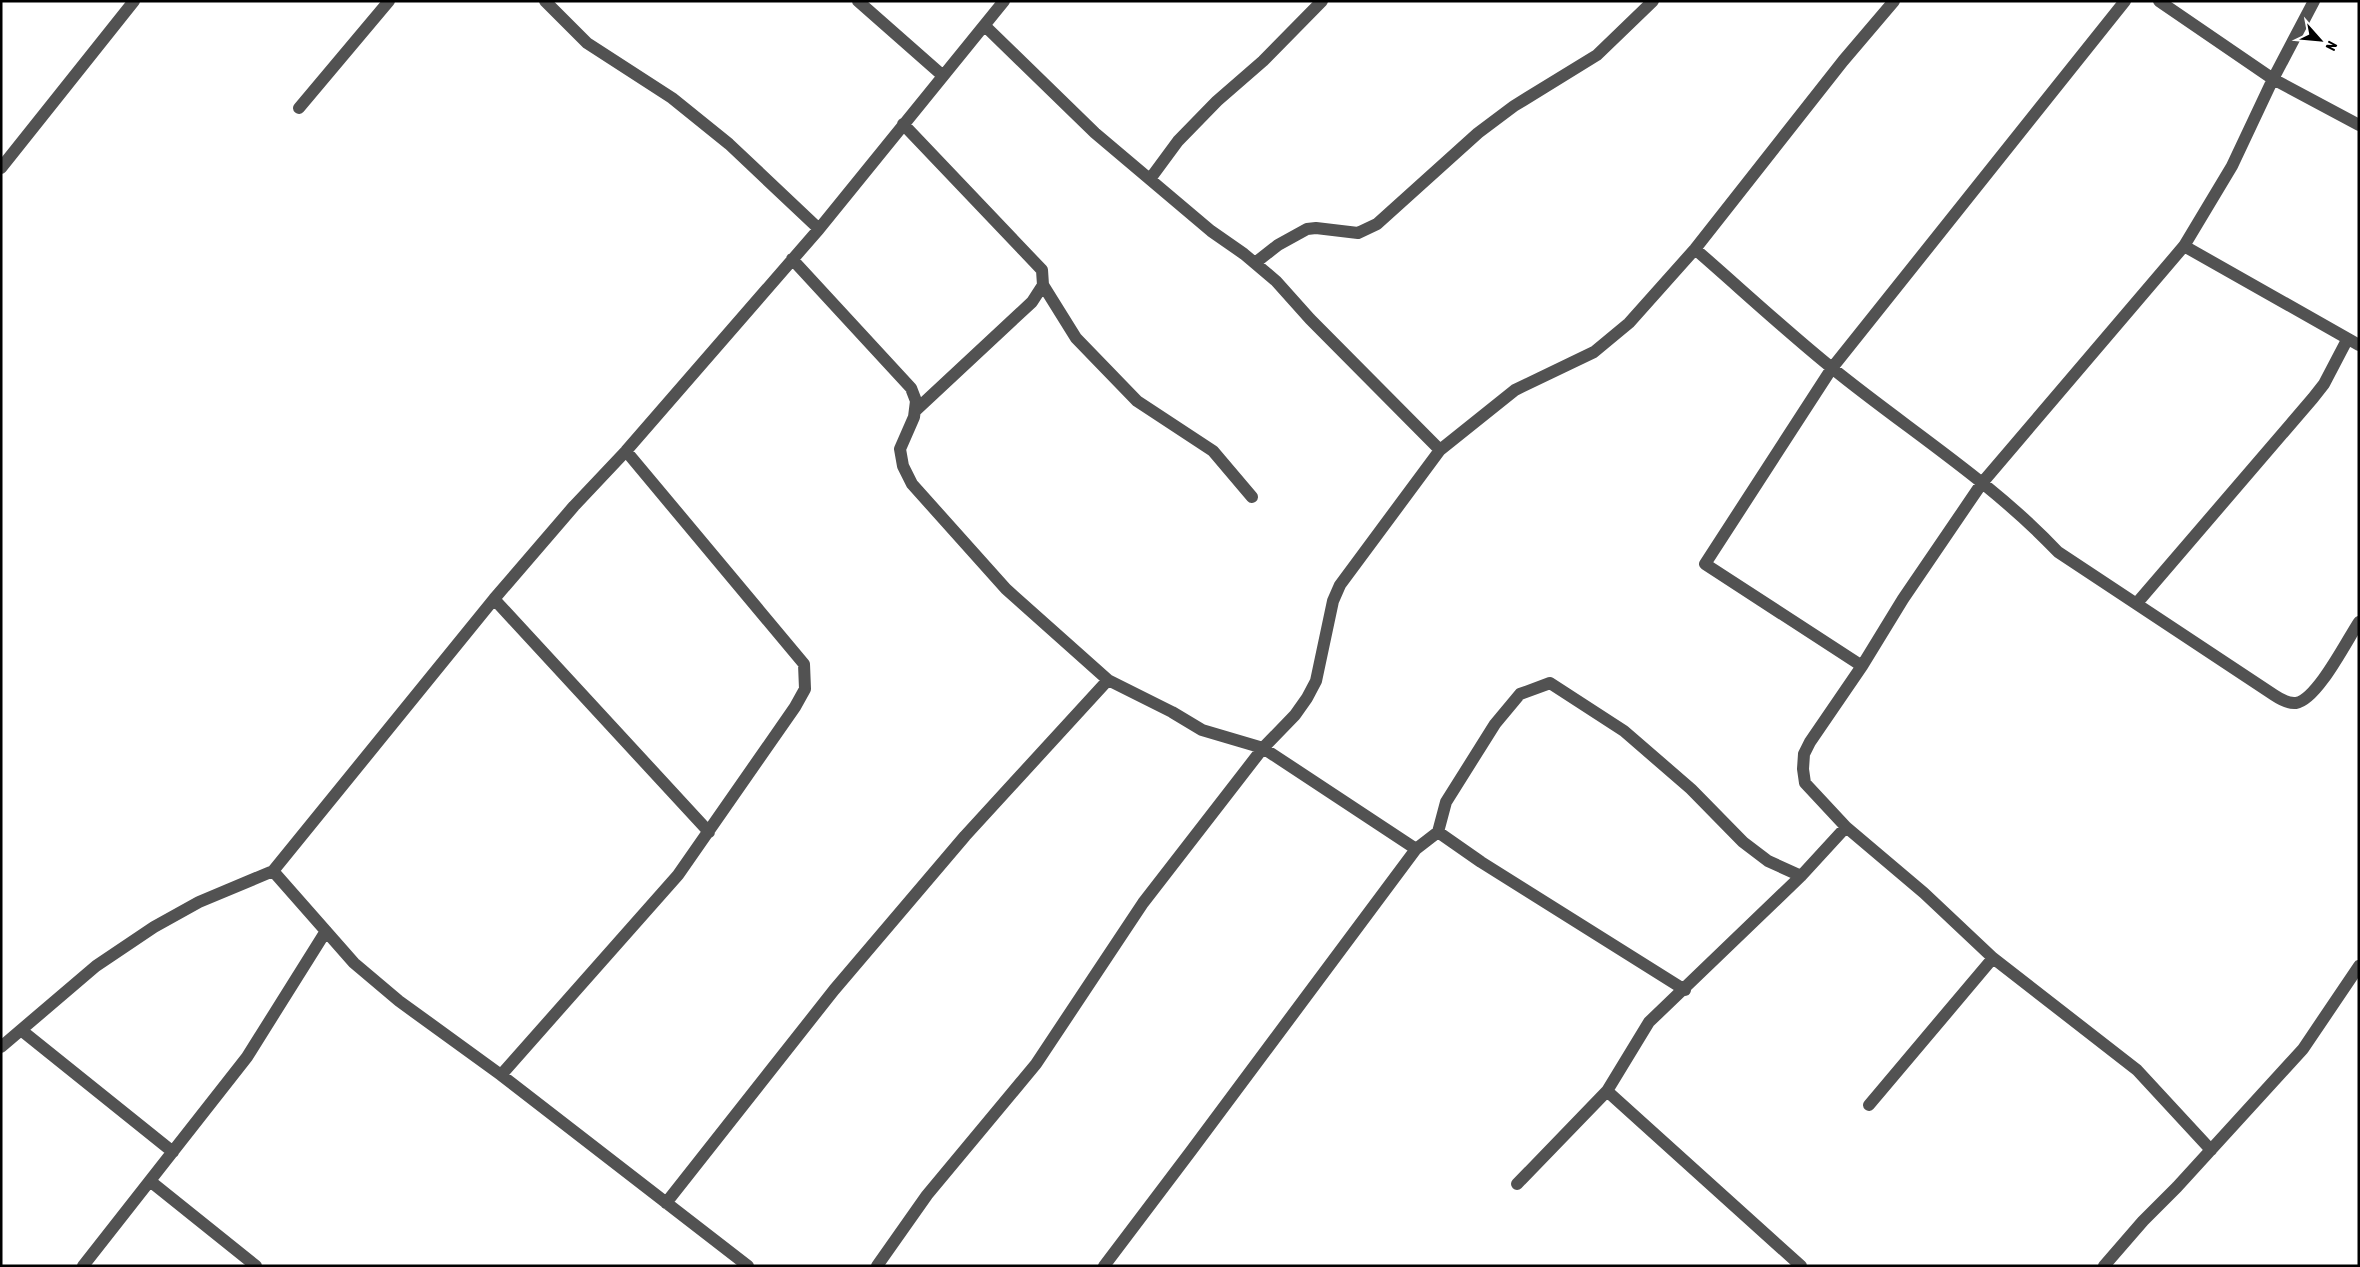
<svg xmlns="http://www.w3.org/2000/svg" width="2360" height="1267" viewBox="0 0 2360 1267" font-family="'Asap Condensed',sans-serif">
<rect width="100%" height="100%" fill="#fff"/>
<g fill="none" stroke-linecap="round" stroke-linejoin="round">
<path stroke="#525252" stroke-width="12" d="M545 1 587 43 672 98 729 144 819 229
M858 1 942 75
M2159 1 2273 79 2359 125
M985 26 1095 133 1211 231 1244 254 1276 281 1310 319 1440 450
M299 108 389 1
M903 124 1042 270 1043 285 1032 302 915 411
M1 168 134 1
M1150 179 1178 141 1217 101 1263 61 1322 1
M2184 246 2359 345
M1695 249C1741 289 1785 330 1832 368 1907 429 1991 481 2058 552L2274 695C2280 699 2288 704 2296 703 2317 700 2347 640 2359 622
M792 259 911 388 916 401 914 417 900 449 903 466 912 484 1006 589 1108 680 1172 712 1202 730 1263 748 1416 849
M1255 263 1278 245 1307 229 1316 228 1358 233 1377 224 1478 133 1514 106 1597 55 1653 1
M1043 285 1076 338 1137 401 1213 451 1252 497
M494 599 709 832
M2137 603 2313 398 2324 384 2347 340
M1862 666 1705 564 1832 368 2125 1
M1438 832 1446 802 1495 724 1520 694 1550 683 1624 731 1691 789 1743 842 1768 861 1801 876
M273 871 354 963 399 1001 501 1075 748 1266
M21 1030 173 1152
M1 1047 96 966 154 927 199 902 273 871 494 599 574 506 626 451 819 229 1004 1
M501 1075 678 875 795 707 805 689 804 664 626 451
M1607 1091 1801 1266
M1869 1105 1993 958
M2211 1150 2137 1070 1993 958 1924 893 1846 827 1805 783 1803 769 1804 754 1810 742 1862 666 1903 599 1982 483 2184 246 2232 166 2273 79 2314 1
M150 1181 256 1266
M1517 1184 1607 1091 1649 1022 1801 876 1846 827
M666 1203 834 990 965 836 1108 680
M83 1266 247 1057 326 931
M877 1266 927 1195 1036 1064 1143 903 1263 748 1295 715 1307 698 1316 681 1333 601 1340 585 1440 450 1515 390 1594 352 1629 323 1695 249 1843 61 1894 1
M1104 1266 1191 1151 1416 849 1438 832 1481 862 1685 990
M2104 1266 2143 1221 2177 1187 2303 1049 2359 966"/>
</g>
<rect width="2360" height="1267" fill="none" stroke="#000000" stroke-width="5"/>
<g transform="translate(2320 40) rotate(117)" stroke="#ffffff" stroke-width="4" paint-order="stroke">
<path d="M0-4L9 19L0 12L-9 19Z" fill="#000000"/>
<text y="-8" font-size="14" font-weight="bold" text-anchor="middle" fill="#000000">N</text>
</g>
</svg>
